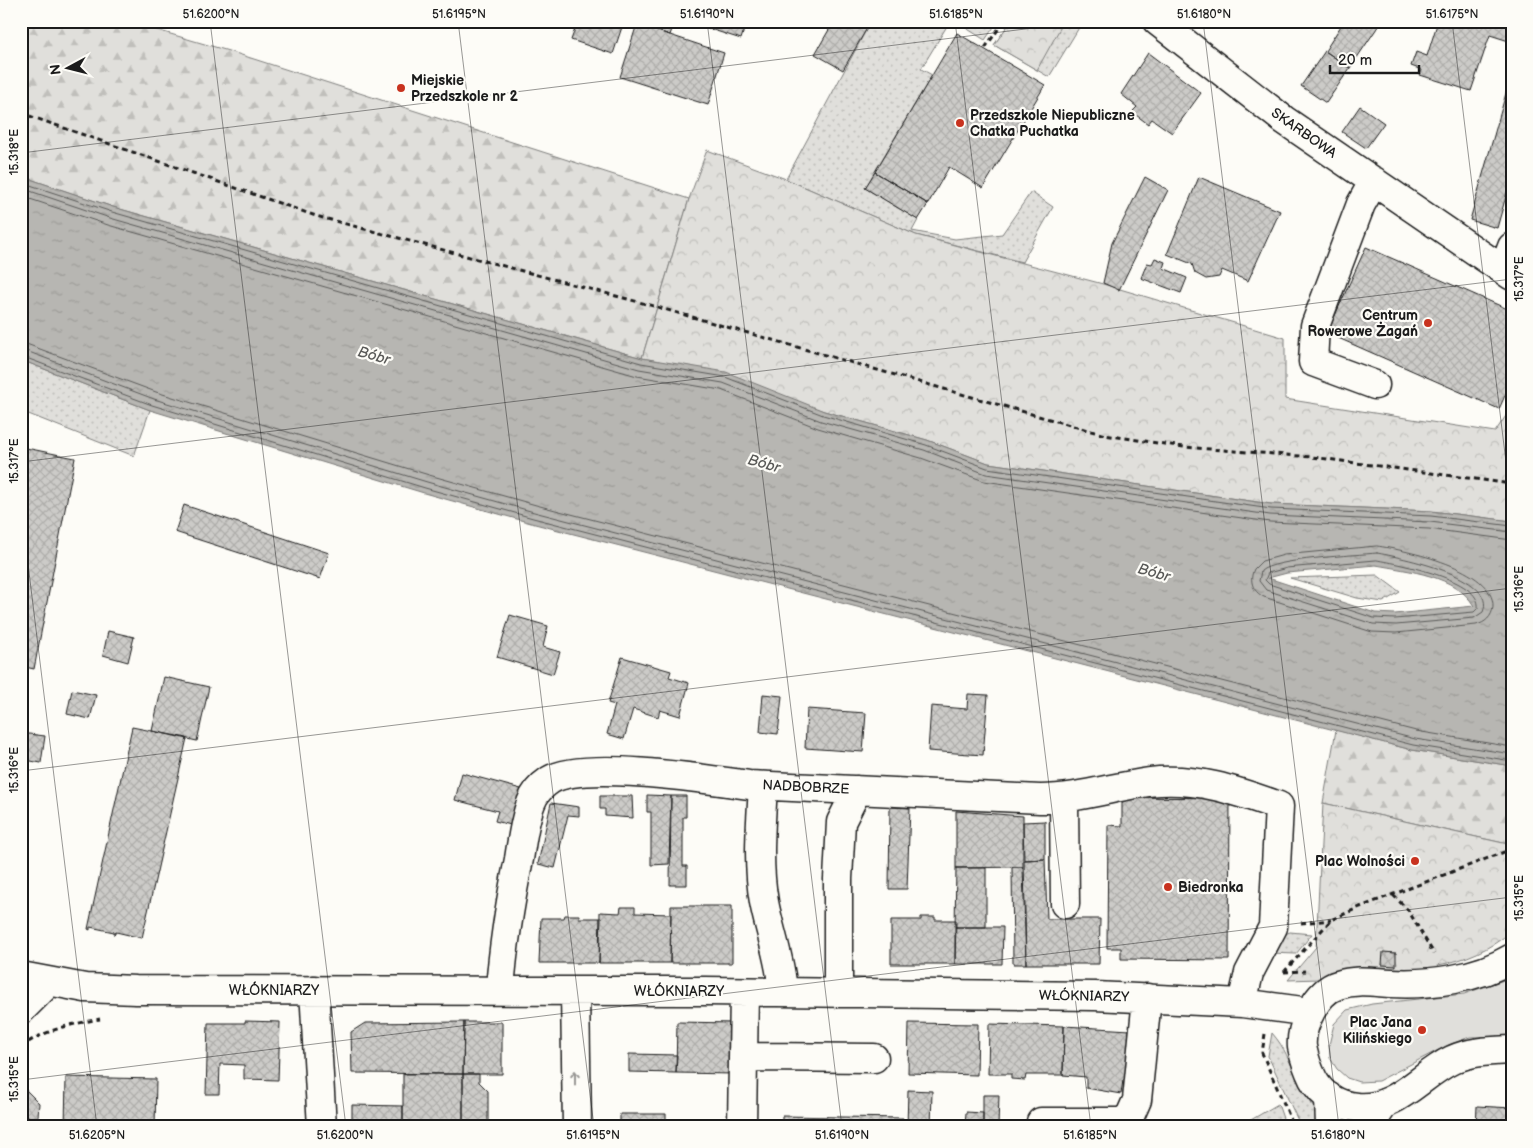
<svg xmlns="http://www.w3.org/2000/svg" width="1533" height="1148" viewBox="0 0 1533 1148" font-family="'Balsamiq Sans',sans-serif">
<defs>
<pattern id="grass-dots" width="8" height="8" patternUnits="userSpaceOnUse" patternTransform="scale(1.25)"><rect width="8" height="8" fill="#e0dfdb"/><path d="M2 2h.1M6 6h.1" fill="none" stroke="#c0bfbb" stroke-width="1.8" stroke-linecap="round"/></pattern>
<pattern id="forest-firs" width="22" height="20" patternUnits="userSpaceOnUse" patternTransform="scale(1.25)"><rect width="22" height="20" fill="#e0dfdb"/><path d="M5 1l3.5 6h-7zM16 11l3.5 6h-7z" fill="#c0bfbb"/></pattern>
<pattern id="park-crowns" width="20" height="18" patternUnits="userSpaceOnUse" patternTransform="scale(1.25)"><rect width="20" height="18" fill="#e0dfdb"/><path d="M2 6a3 3 0 1 1 6 0M12 15a3 3 0 1 1 6 0" fill="none" stroke="#c0bfbb"/></pattern>
<pattern id="water-ripples" width="26" height="14" patternUnits="userSpaceOnUse" patternTransform="scale(1.25)"><rect width="26" height="14" fill="#b7b6b2"/><path d="M2 4q2-2 4 0t4 0M15 11q2-2 4 0t4 0" fill="none" stroke="#9d9c98"/></pattern>
<pattern id="building-cross-hatch" width="8" height="8" patternUnits="userSpaceOnUse" patternTransform="scale(1.25)"><rect width="8" height="8" fill="#cccbc8"/><path d="M0 0l8 8M0 8l8-8" fill="none" stroke="#afaeab"/></pattern>
</defs>
<rect width="100%" height="100%" fill="#fdfcf7"/>
<filter id="ink" filterUnits="userSpaceOnUse"><feTurbulence type="fractalNoise" baseFrequency=".02" numOctaves="2"/><feDisplacementMap in="SourceGraphic" scale="10" xChannelSelector="R" yChannelSelector="G"/><feConvolveMatrix kernelMatrix="1 2 1 2 8 2 1 2 1" color-interpolation-filters="sRGB"/></filter>
<g filter="url(#ink)">
<path fill="url(#grass-dots)" stroke="#7e7e7c" d="M871 21H950L921 69 932 75 865 188 918 220 912 231 955 239 1002 234 1031 192 1053 207 1022 262 916 235 786 179Z
M955 21H998L985 40Z
M1011 21H1083L1049 77 994 45Z
M21 360 150 410 134 456 21 411Z
M1377 575 1400 592 1383 602 1357 598 1290 578Z
M1290 932 1312 934 1296 954 1270 953 1285 934Z
M1272 1033C1286 1049 1288 1060 1297 1077 1306 1095 1316 1108 1321 1127H1301L1268 1056Z
M1278 1104 1286 1127H1239Z"/>
<path fill="url(#forest-firs)" stroke="#7e7e7c" d="M21 21H126L232 52 689 199 642 358 113 207 21 176Z
M1336 730 1412 750 1512 766V843L1508 844 1323 803Z"/>
<path fill="url(#park-crowns)" stroke="#7e7e7c" d="M1011 21H1064L1037 70 994 45Z
M707 150 786 179 916 235 1103 284 1285 338V399L1495 432 1512 407V521L1431 511 1271 504 988 463 927 440 824 411 679 365 642 358 689 199Z
M1323 803 1508 844 1512 843V931C1490 949 1466 960 1438 965L1442 971 1399 972 1369 967 1352 969 1319 979 1288 980 1316 947Z"/>
<path fill="#e0dfdb" stroke="#7e7e7c" d="M1512 977V1036L1470 1037 1448 1045 1378 1081 1359 1082 1347 1078 1337 1069 1330 1058 1329 1045 1334 1024 1347 1010 1372 1004 1464 994Z"/>
<path fill="url(#water-ripples)" stroke="#797876" fill-rule="evenodd" d="M21 176 113 207 642 358 726 372 824 411 927 440 988 463 1271 504 1431 511 1512 521V766L1412 750 531 523 424 493 150 410 21 360ZM1376 565C1408 571 1456 575 1474 606L1395 614 1375 613 1268 578 1287 573Z"/>
<g fill="none" stroke-linecap="round" stroke-linejoin="round">
<path stroke="#5a5a58" stroke-width="1" d="M21 182 112 212 641 363 725 377 823 415 926 445 987 468 1271 509 1431 516 1512 526
M21 188 110 218 639 369 723 383 821 421 924 450 986 474 1270 515 1430 522 1512 532
M21 196 108 225 637 376 721 390 818 428 921 458 984 481 1270 522 1429 529 1512 540
M21 342 156 392 429 475 536 505 1416 731 1512 747
M21 349 154 399 427 482 534 512 1415 739 1512 754
M21 356 152 405 425 488 533 518 1413 745 1512 761
M1377 546C1405 550 1495 568 1493 607 1492 617 1485 623 1476 625L1396 633 1372 632 1264 597C1252 591 1249 580 1254 569L1262 561 1284 555Z
M1377 553C1399 557 1498 576 1483 612L1474 618 1396 625 1373 624 1266 590 1259 581 1261 571C1273 559 1356 555 1377 553Z
M1377 560C1398 564 1482 579 1478 608L1474 612 1395 619 1374 618 1269 584 1265 580 1268 573 1287 568Z"/>
</g>
<path fill="url(#building-cross-hatch)" stroke="#1c1c1c" d="M578 21H604L622 27 613 54 571 40Z
M651 21H675L670 35 648 28Z
M685 21H747L741 39Z
M834 21H871L843 70 815 54Z
M1344 21H1373L1379 25 1350 68 1325 51Z
M1438 21H1512V42L1490 35 1471 91 1420 75 1422 70 1411 66 1416 52 1427 56Z
M637 24 724 53 708 105 620 77Z
M957 33 1045 85 983 188 949 167 928 204 875 172Z
M1325 51 1350 68 1326 103 1301 86Z
M1148 53 1201 93 1172 133 1152 119 1148 124 1136 115 1133 111 1137 107 1121 94Z
M1512 72V175L1497 228 1470 220Z
M1360 106 1384 123 1366 148 1342 132Z
M875 172 928 204 918 220 865 188Z
M1145 177 1168 190 1119 290 1103 283 1112 243Z
M1199 177 1280 211 1248 281 1222 270 1219 277 1206 279 1195 273 1192 264 1167 254Z
M1366 247 1512 311V380L1499 409 1327 333Z
M1155 258 1165 262 1163 268 1187 278 1181 293 1141 278 1147 263 1152 264Z
M21 447 75 458 34 669 21 666Z
M184 505 329 553 320 579 175 532Z
M510 615 548 626 543 647 560 652 553 674 497 657Z
M108 631 134 637 128 662 103 655Z
M622 657 671 671 669 677 689 683 680 716 660 710 658 717 633 709 624 739 607 734 615 705 608 703Z
M164 677 209 687 197 741 152 731Z
M72 690 96 695 90 719 67 714Z
M763 694 782 696 778 734 760 732Z
M968 694 988 695 983 755 928 751 931 706 967 709Z
M807 709 866 713 863 752 805 748Z
M132 727 187 738 142 938 116 932 114 935V932L90 927V930L88 929Z
M21 733 45 736 41 763 21 759Z
M462 773 521 789 511 825 495 821 498 811 455 800Z
M647 795 671 796 669 864 651 865V812H647Z
M600 796H632L633 818 605 816V809H600Z
M671 796H686V817H683V866H687V885H670Z
M1122 797 1230 798 1229 960 1121 959V948H1107L1108 825 1122 826Z
M551 803 579 807V816L568 815 555 868 538 864Z
M890 807 910 808 907 889H889Z
M956 811 1023 816V867L956 868Z
M1045 821V859L1024 860 1023 822Z
M1045 859 1047 919H1100L1099 964H1026L1024 860Z
M1012 867H1023L1026 964H1013Z
M956 868H986V927H955Z
M671 906H732V963H670Z
M621 907H635V913L671 914 670 963H599L600 912 620 913Z
M565 915H579V918H601L599 963H539L541 918H564Z
M921 917H935V920H956L955 964H891V920H921Z
M955 927H1003L1002 964H955Z
M1383 952 1396 953V966L1382 965Z
M245 1021 280 1022 278 1080 244 1079V1065L220 1064 219 1094H206L208 1023H245Z
M464 1022 463 1074 352 1073 351 1032 365 1023Z
M464 1022H502V1074H463Z
M677 1022 734 1023 733 1074 676 1073Z
M909 1023 978 1024 977 1075 908 1073Z
M989 1024 1064 1026 1063 1075H1026L1025 1080 1011 1079V1074H988Z
M1064 1026 1130 1030 1127 1080H1123L1121 1094 1086 1088V1077L1063 1075Z
M629 1054 677 1055 676 1073 629 1072Z
M403 1074H463V1127H403Z
M463 1074H479V1082L488 1091V1127H463Z
M66 1077 156 1079 155 1127H65Z
M21 1085 39 1103 38 1117H25L21 1121Z
M908 1090 932 1091 931 1127H907Z
M983 1095H999L998 1127H983Z
M352 1105 403 1106V1127H352Z
M1477 1106 1512 1108V1127H1476Z
M966 1112 983 1113V1127H965Z
M620 1114H666V1127H620Z
M782 1116 903 1118V1127H782Z"/>
<g fill="none" stroke-linecap="round" stroke-linejoin="round">
<g stroke="#1c1c1c" stroke-width="31">
<path id="minor" d="M1157 21 1284 120 1512 276
M1374 181 1361 204 1315 326 1313 362 1375 385
M1507 260 1512 247
M763 786C761 824 757 863 764 902 770 933 781 961 783 992
M1064 799 1065 904
M21 976 85 988 136 990 705 991 1095 996 1242 1003 1310 1012
M314 990 322 1127
M500 990C503 946 510 903 519 859 522 841 524 821 531 803 534 794 541 786 550 780 583 760 707 779 749 785L1040 799C1078 799 1112 787 1149 782 1195 776 1237 791 1279 806L1273 927 1249 973 1242 1003
M575 991 577 1127
M838 993V879L841 822 857 790
M21 1010 48 983
M743 1057 874 1058
M1329 1097 1330 1127
M1041 1122H1122L1130 1116 1137 1100 1147 998
M742 1127 744 992
M1369 1127 1385 1103"/>
</g>
<g stroke="#1c1c1c" stroke-width="31">
<path id="major" d="M1512 958C1477 979 1430 985 1391 983 1372 982 1356 979 1338 985 1317 991 1300 1026 1302 1047 1304 1056 1309 1071 1313 1079 1322 1096 1338 1105 1356 1107 1396 1111 1420 1075 1452 1060 1471 1051 1492 1051 1512 1050"/>
</g>
<path stroke="#1c1c1c" stroke-width="3" stroke-dasharray="5 4" stroke-linecap="butt" d="M985 48 1004 21
M21 113 316 216 650 305 1105 435 1184 447 1312 457 1512 484
M1393 895 1408 910 1434 954
M1301 923 1331 920
M1284 972 1331 920 1360 907 1512 849
M1284 972 1305 971
M1265 1034 1262 1053 1294 1127
M21 1047C44 1030 72 1024 100 1019"/>
<use href="#minor" stroke="#fdfcf7" stroke-width="28"/>
<use href="#major" stroke="#fdfcf7" stroke-width="28"/>
</g>
<defs><path id="oneway-shaft" d="M-6 0H5M1.5-3L5.5 0L1.5 3" fill="none" stroke-width="1.6" stroke-linecap="round" stroke-linejoin="round" transform="scale(1.25)"/></defs>
<use stroke="#989794" href="#oneway-shaft" transform="translate(575 1078) rotate(-90)"/>
</g>
<path fill="none" stroke="#1c1c1c" stroke-width="1" stroke-opacity="0.45" d="M210 21 346 1127M458 21 594 1127M707 21 842 1127M955 21 1091 1127M1203 21 1339 1127M1452 21 1512 511M21 153 1090 21M21 462 1512 279M21 507 97 1127M21 771 1512 588M21 1080 1512 897"/>
<g fill="#c8321e" stroke="#fdfcf7" stroke-width="2">
<circle cx="401" cy="88" r="5"/>
<circle cx="960" cy="123" r="5"/>
<circle cx="1428" cy="323" r="5"/>
<circle cx="1415" cy="861" r="5"/>
<circle cx="1168" cy="887" r="5"/>
<circle cx="1422" cy="1030" r="5"/>
</g>
<g text-anchor="middle" dominant-baseline="central" stroke-width="4.5" stroke-linejoin="round" paint-order="stroke">
<g font-size="14" font-weight="bold" fill="#1c1c1c" stroke="#fdfcf7" text-anchor="start">
<text x="411" y="80">Miejskie<tspan x="411" dy="16">Przedszkole nr 2</tspan></text>
<text x="970" y="115">Przedszkole Niepubliczne<tspan x="970" dy="16">Chatka Puchatka</tspan></text>
<text x="1418" y="315" text-anchor="end">Centrum<tspan x="1418" dy="16">Rowerowe Żagań</tspan></text>
<text x="1405" y="861" text-anchor="end">Plac Wolności</text>
<text x="1178" y="887">Biedronka</text>
<text x="1412" y="1022" text-anchor="end">Plac Jana<tspan x="1412" dy="16">Kilińskiego</tspan></text>
</g>
<g font-size="14" fill="#1c1c1c" stroke="#fdfcf7">
<text transform="translate(1304 133) rotate(35)">SKARBOWA</text>
<text transform="translate(806 787) rotate(3)">NADBOBRZE</text>
<text x="274" y="990">WŁÓKNIARZY</text>
<text x="679" y="991">WŁÓKNIARZY</text>
<text transform="translate(1084 996) rotate(1)">WŁÓKNIARZY</text>
</g>
<g font-size="15" font-style="italic" fill="#5a5a58" stroke="#fdfcf7">
<text transform="translate(374 356) rotate(16)">Bóbr</text>
<text transform="translate(764 464) rotate(16)">Bóbr</text>
<text transform="translate(1154 573) rotate(16)">Bóbr</text>
</g>
</g>
<rect width="1533" height="1148" fill="none" stroke="#fdfcf7" stroke-width="55"/>
<g transform="translate(68 68) rotate(263)" stroke="#fdfcf7" stroke-width="4" paint-order="stroke">
<path d="M0-4L9 19L0 12L-9 19Z" fill="#1c1c1c"/>
<text y="-8" font-size="14" font-weight="bold" text-anchor="middle" fill="#1c1c1c">N</text>
</g>
<path d="M1330 65v8h89v-8" fill="none" stroke="#1c1c1c" stroke-width="2.5"/>
<text x="1338" y="65" font-size="15" fill="#1c1c1c" stroke="#fdfcf7" stroke-width="4" paint-order="stroke">20 m</text>
<rect x="28" y="28" width="1478" height="1092" fill="none" stroke="#1c1c1c" stroke-width="2"/>
<g font-size="12" text-anchor="middle" fill="#1c1c1c">
<text x="211" y="18">51.6200°N</text>
<text x="459" y="18">51.6195°N</text>
<text x="707" y="18">51.6190°N</text>
<text x="956" y="18">51.6185°N</text>
<text x="1204" y="18">51.6180°N</text>
<text x="1452" y="18">51.6175°N</text>
<text transform="translate(14 152) rotate(-90)" y="4">15.318°E</text>
<text transform="translate(1519 279) rotate(-90)" y="4">15.317°E</text>
<text transform="translate(14 461) rotate(-90)" y="4">15.317°E</text>
<text transform="translate(1519 589) rotate(-90)" y="4">15.316°E</text>
<text transform="translate(14 770) rotate(-90)" y="4">15.316°E</text>
<text transform="translate(1519 898) rotate(-90)" y="4">15.315°E</text>
<text transform="translate(14 1079) rotate(-90)" y="4">15.315°E</text>
<text x="97" y="1139">51.6205°N</text>
<text x="345" y="1139">51.6200°N</text>
<text x="593" y="1139">51.6195°N</text>
<text x="842" y="1139">51.6190°N</text>
<text x="1090" y="1139">51.6185°N</text>
<text x="1338" y="1139">51.6180°N</text>
</g>
</svg>
